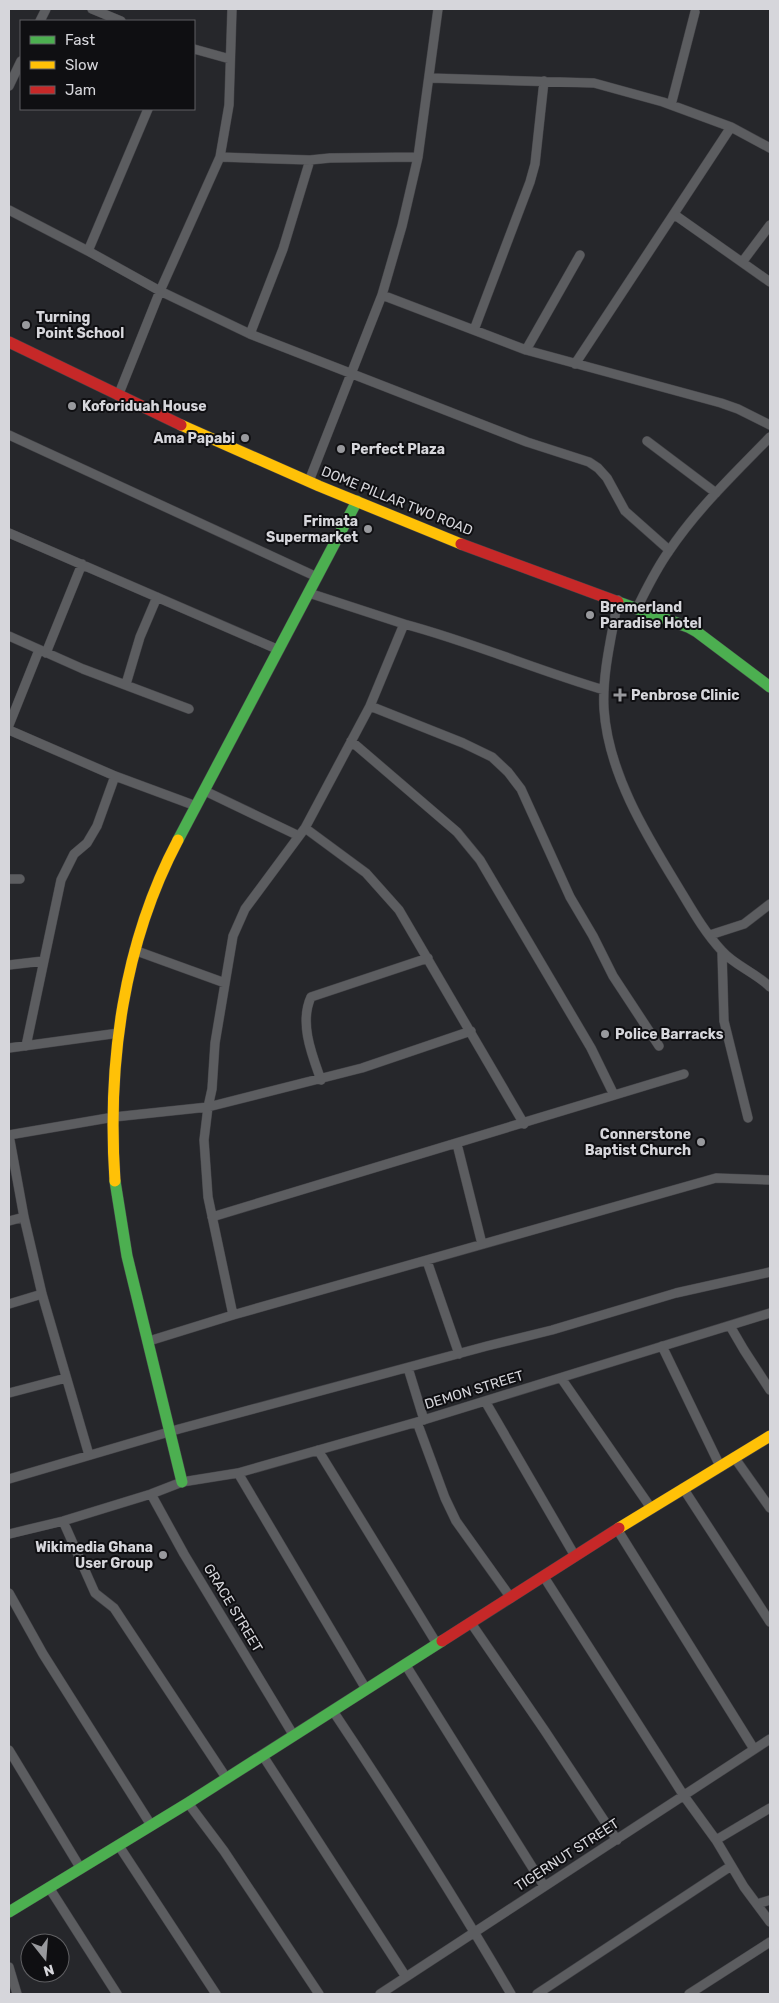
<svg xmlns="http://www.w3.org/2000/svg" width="779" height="2003" viewBox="0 0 779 2003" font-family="Rubik,sans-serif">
<rect width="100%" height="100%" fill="#26272b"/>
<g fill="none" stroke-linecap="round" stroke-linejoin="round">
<g stroke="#434347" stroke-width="10">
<path id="street" d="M92 9 121 21
M40 21 46 9
M194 49 230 59
M430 78 594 83 663 102 731 127 770 148
M9 86 21 61
M671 105 695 12
M220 157 310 160 330 158 418 157
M9 210 88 251 160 291 250 334 527 442 589 462 598 468 607 478 625 511 669 550
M675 215 770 282
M88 251 148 109
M743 261 770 225
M382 295 526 350 721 403 738 409 770 425
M474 330 530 182 535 164 544 81
M250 334 283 249 310 160
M526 350 580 255
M575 364 731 127
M118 396 160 291 220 157 229 105 232 9
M9 435 317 577
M647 441 716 493
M309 481 382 295 402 226 418 157 438 9
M9 533 279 650
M309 593 404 624
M618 600C612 635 602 673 604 709 608 772 645 833 677 885 691 908 704 932 722 951 734 965 756 973 770 987
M637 608C647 588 656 569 669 551 697 509 735 473 770 437
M9 636 83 669 189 709
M46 653 82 564
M126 684 140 637 157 597
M370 706 463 743 492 757 508 772 521 789 570 897 593 936 613 976 659 1046
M9 725 39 650
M9 730 115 776 196 806
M351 741 457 832 480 860 591 1048 614 1095
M205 791 299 836
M305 828 366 873 399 910 524 1124
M9 879H20
M710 935 744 924 770 904
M134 950 225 983
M722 952 724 1021 748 1118
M9 965 43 961
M26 1046 61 880 74 854 87 843 97 826 115 776
M9 1048 119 1033
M321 1080C312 1055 299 1023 311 997L428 958
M9 1135 114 1117 208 1107 362 1068 471 1031
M9 1135 24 1217 42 1294 89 1455
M457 1144 482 1244
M212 1217 684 1074
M9 1221 24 1217
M427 1261 459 1354
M9 1304 42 1294
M233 1315 208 1197 204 1140 208 1107 212 1089 215 1043 233 936 245 909 305 828 370 706 404 624C472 642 536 670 604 690
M730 1326 744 1350 770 1390
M149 1341 233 1315 716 1178 770 1180
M662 1346 720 1466
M408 1368 424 1420
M561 1378 651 1508
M9 1393 66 1378
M485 1401 575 1556
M417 1422 445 1498 456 1521 511 1598
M318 1450 437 1644
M734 1457 770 1508
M238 1473 366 1689
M9 1479 179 1429 487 1346 552 1330 676 1293 770 1272
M683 1488 770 1622
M151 1494 184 1554 294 1736
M63 1521 95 1593 114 1608 227 1779
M617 1529 754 1749
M9 1534 63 1521 151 1494 182 1482 238 1473 417 1422 770 1313
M544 1577 684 1796 716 1840 744 1887 770 1922
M9 1593 43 1654 151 1825
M471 1623 545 1731 617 1840
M405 1664 544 1886
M333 1711C395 1804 455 1898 511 1994
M9 1750 81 1869
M263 1756 406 1977
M188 1803 224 1851 319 1994
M716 1840 770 1808
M119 1846 216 1994
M50 1889 117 1994
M757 1904 770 1900
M9 1967 17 1994
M380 1994 770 1739
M537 1994 731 1866
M689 1994 770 1942"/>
</g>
<g stroke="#434347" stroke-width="12">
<path id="fast" d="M618 602 688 627 697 632 770 687
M178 840 357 501
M115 1181 127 1256 182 1482
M9 1912 188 1803 442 1641"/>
</g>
<g stroke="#434347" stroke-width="12">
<path id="slow" d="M181 425 319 486 461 544
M115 1181C107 1064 123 944 178 840
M619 1528 770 1436"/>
</g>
<g stroke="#434347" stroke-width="12">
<path id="jam" d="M9 342 181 425
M461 544 618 602
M442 1641 619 1528"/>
</g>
<use href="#street" stroke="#5c5d60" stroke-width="9"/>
<use href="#fast" stroke="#4caf50" stroke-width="11"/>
<use href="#slow" stroke="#ffc107" stroke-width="11"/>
<use href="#jam" stroke="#c62828" stroke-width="11"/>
</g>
<g fill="#98999d" stroke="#0f0f12" stroke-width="2">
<circle cx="26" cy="325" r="5"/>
<circle cx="72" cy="406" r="5"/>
<circle cx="245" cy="438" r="5"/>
<circle cx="341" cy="449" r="5"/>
<circle cx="368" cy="529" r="5"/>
<circle cx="590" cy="615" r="5"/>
<path d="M617.5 687.5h5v5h5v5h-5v5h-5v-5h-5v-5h5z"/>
<circle cx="605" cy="1034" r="5"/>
<circle cx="701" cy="1142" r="5"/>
<circle cx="163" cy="1555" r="5"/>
</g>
<g text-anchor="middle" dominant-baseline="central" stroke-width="4" stroke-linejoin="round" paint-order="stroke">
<g font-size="14" font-weight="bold" fill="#d6d6db" stroke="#0f0f12" text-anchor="start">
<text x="36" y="317">Turning<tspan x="36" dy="16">Point School</tspan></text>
<text x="82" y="406">Koforiduah House</text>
<text x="235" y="438" text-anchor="end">Ama Papabi</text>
<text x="351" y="449">Perfect Plaza</text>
<text x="358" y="521" text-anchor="end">Frimata<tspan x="358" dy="16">Supermarket</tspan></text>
<text x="600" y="607">Bremerland<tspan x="600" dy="16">Paradise Hotel</tspan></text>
<text x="631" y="695">Penbrose Clinic</text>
<text x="615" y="1034">Police Barracks</text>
<text x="691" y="1134" text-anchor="end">Connerstone<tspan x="691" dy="16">Baptist Church</tspan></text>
<text x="153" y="1547" text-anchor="end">Wikimedia Ghana<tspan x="153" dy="16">User Group</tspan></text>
</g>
<g font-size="14" fill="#d6d6db" stroke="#0f0f12">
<text transform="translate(397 501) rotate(22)">DOME PILLAR TWO ROAD</text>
<text transform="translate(474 1390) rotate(-17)">DEMON STREET</text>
<text transform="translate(233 1608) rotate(59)">GRACE STREET</text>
<text transform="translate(567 1855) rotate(-33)">TIGERNUT STREET</text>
</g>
</g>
<rect width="779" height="2003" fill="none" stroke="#d6d6db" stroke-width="20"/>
<rect x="20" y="20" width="175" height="90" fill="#0f0f12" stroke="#5f5f62"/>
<rect x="30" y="36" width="25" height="8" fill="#4caf50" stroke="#5f5f62"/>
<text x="65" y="45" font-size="15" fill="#d6d6db">Fast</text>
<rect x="30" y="61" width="25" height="8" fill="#ffc107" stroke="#5f5f62"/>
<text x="65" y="70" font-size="15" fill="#d6d6db">Slow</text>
<rect x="30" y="86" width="25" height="8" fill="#c62828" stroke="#5f5f62"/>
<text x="65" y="95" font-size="15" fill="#d6d6db">Jam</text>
<g transform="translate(45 1958) rotate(163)"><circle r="24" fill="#0f0f12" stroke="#5f5f62"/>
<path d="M0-4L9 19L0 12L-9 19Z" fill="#98999d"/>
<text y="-8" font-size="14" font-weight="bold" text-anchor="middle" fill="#d6d6db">N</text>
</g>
</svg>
